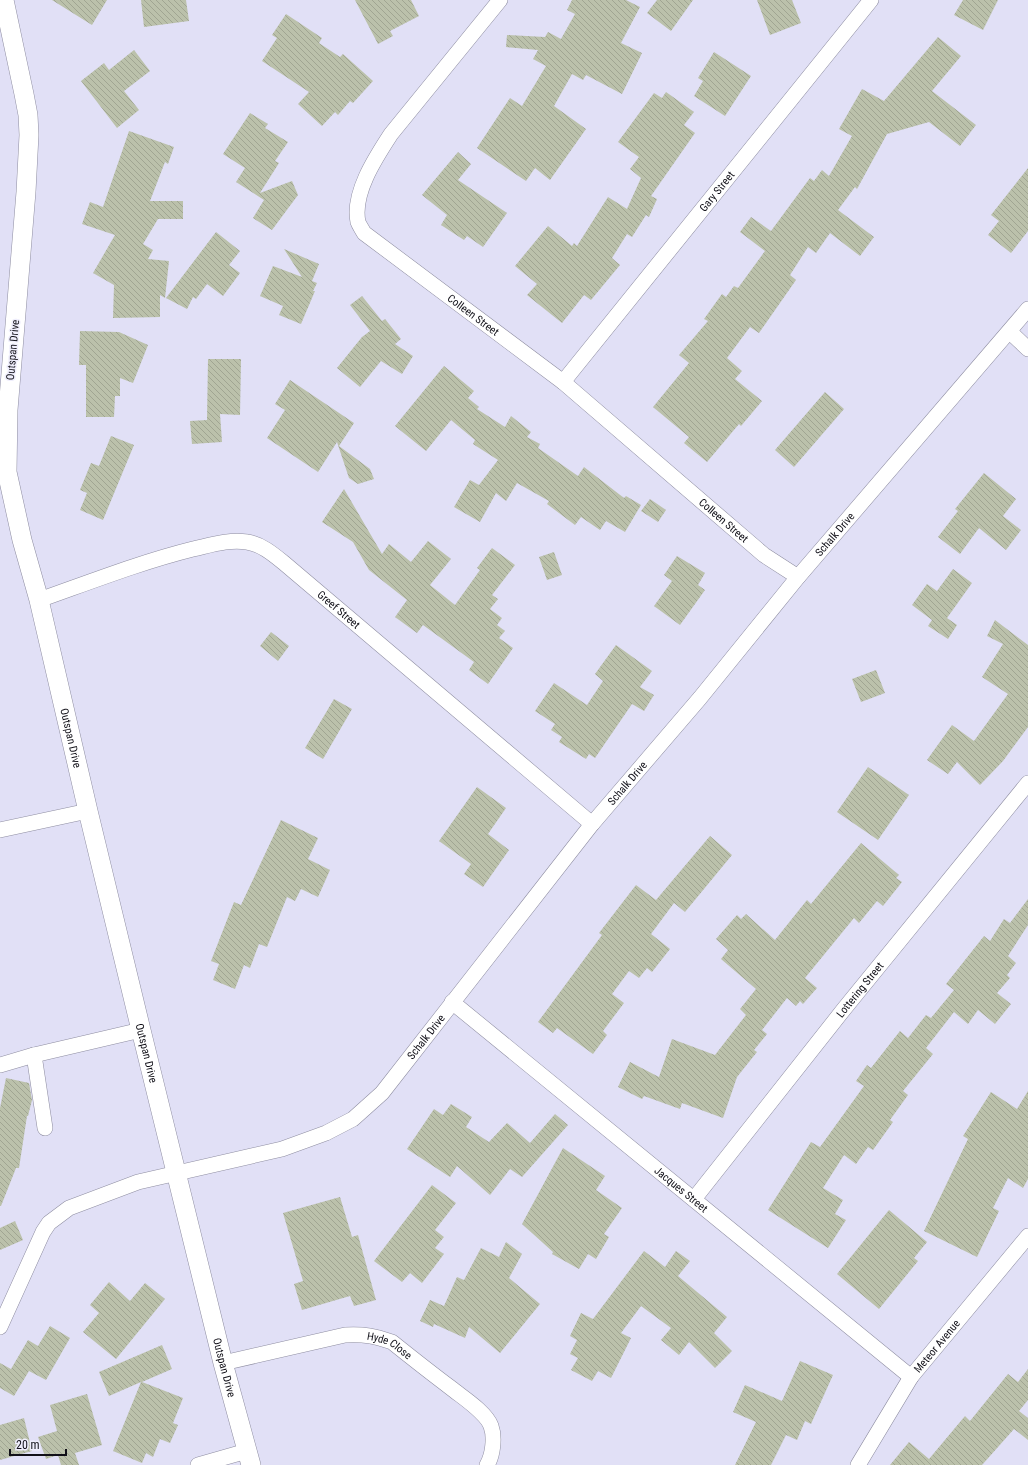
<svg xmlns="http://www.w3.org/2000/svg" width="1028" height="1465" viewBox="0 0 1028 1465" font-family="'Roboto Condensed',sans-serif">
<defs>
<pattern id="building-back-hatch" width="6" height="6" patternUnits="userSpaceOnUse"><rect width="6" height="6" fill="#bbc1ab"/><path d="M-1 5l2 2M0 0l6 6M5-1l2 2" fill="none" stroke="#a0a592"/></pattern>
</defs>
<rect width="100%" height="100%" fill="#e1e0f6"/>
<path fill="url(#building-back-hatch)" d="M52 0H107L92 25Z
M141 0H186L189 21 144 27Z
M355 0H411L419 16 390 31 393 36 378 44Z
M572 0H626L640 7 621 43 642 53 622 94 586 75 583 80 572 74 554 106 586 129 550 180 535 168 526 181 477 148 510 98 522 106 546 66 533 59 538 50 506 47 507 35 545 37 548 32 561 39 575 14 567 10Z
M657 0H693L671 31 647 13Z
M757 0H792L801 23 770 35Z
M963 0H998L983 30 954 15Z
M286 14 322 38 319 43 340 57 343 54 373 81 353 103 350 101 338 115 335 112 322 126 298 104 309 92 262 61 277 38 272 35Z
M938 37 961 56 932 91 976 125 960 146 929 122 887 134 857 189 855 187 838 210 874 237 860 256 830 233 816 253 808 247 790 275 796 280 759 333 750 327 727 358 742 371 735 379 762 401 741 426 739 424 707 462 684 443 689 437 653 407 689 363 679 355 708 321 704 319 722 294 726 297 734 286 738 288 765 251 740 232 751 217 771 231 810 178 814 181 822 170 829 176 852 136 839 129 862 89 884 101Z
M134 50 150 71 124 91 139 110 117 128 81 81 104 63 109 70Z
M714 52 751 76 725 116 694 96 703 81 698 78Z
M666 92 694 112 684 125 695 133 651 196 657 199 649 217 646 215 632 237 627 234 612 258 620 265 591 300 584 295 562 323 527 295 537 284 515 266 548 226 572 246 574 243 577 246 608 197 627 209 641 178 630 169 639 157 618 142 654 93 662 98Z
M250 113 268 124 265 128 288 142 275 161 279 163 260 193 292 181 298 195 272 230 253 218 264 200 236 182 245 168 223 154Z
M129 131 174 147 168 164 165 162 150 201H183V219H158L143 244 153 250 148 259 169 261 165 298 160 295V317L113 318 114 285 93 273 115 235 82 224 90 202 103 207Z
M458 152 471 164 458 180 507 213 483 247 467 236 464 240 441 225 447 215 422 195Z
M1028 168V231L1011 253 988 235 999 221 991 215Z
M216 232 240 251 229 265 240 273 223 296 207 284 196 299 193 297 187 309 166 298Z
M284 249 319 264 312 281 317 283 313 291H315L301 324 279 315 283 306 260 296 273 266 302 277Z
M362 296 382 321 385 319 401 339 395 344 413 356 402 374 381 361 360 387 337 368 362 337 370 331 350 305Z
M80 331 119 332 148 345 133 383 120 378V396H115L114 417H86V365H79Z
M208 359H241L240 415 220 414 222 442 192 444 190 421 207 420Z
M444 366 474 391 468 398 479 407 477 409 505 427 511 416 531 432 527 437 540 444 538 448 578 476 584 467 624 498 626 496 641 505 625 532 606 521 600 530 581 517 575 525 547 504 549 501 517 483 506 501 496 493 480 522 454 507 470 480 479 485 498 460 473 444 475 440 451 420 426 451 395 426Z
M290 380 354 423 339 446 370 469 374 479 358 484 349 478 337 442 318 472 267 438 285 410 275 404Z
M825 392 844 409 794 467 775 450Z
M111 436 134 445 103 520 80 510 87 493 80 490 91 463 99 466Z
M984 473 1016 499 1003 516 1021 530 1006 550 979 528 960 554 938 537 958 511 955 509Z
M344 489 382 554 389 544 411 562 428 541 451 559 430 585 455 605 480 570 477 568 492 548 515 565 492 595 498 599 490 609 502 618 497 625 505 631 499 638 513 648 488 684 469 670 474 662 423 625 417 633 395 617 407 600 369 570 353 542 322 522Z
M650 499 666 510 658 522 641 511Z
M554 552 562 575 547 580 539 557Z
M677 556 705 573 698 585 705 590 680 625 654 606 672 581 664 575Z
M953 569 972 583 947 618 957 625 948 639 928 626 932 620 912 605 927 584 937 591Z
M995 620 1028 645V727L1003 761 980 785 957 762 948 774 927 760 952 725 974 741 1008 694 982 677 1003 644 987 636Z
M271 632 289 646 278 661 260 646Z
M616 645 652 671 640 687 654 695 644 711 632 704 595 758 589 754 586 759 559 742 562 737 551 730 555 724 535 711 554 683 587 705 603 681 595 674Z
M876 670 885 693 861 702 852 679Z
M334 699 352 709 323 759 305 748Z
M868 767 909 795 878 840 837 812Z
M477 787 506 808 488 834 509 850 483 887 464 874 471 864 439 841Z
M281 820 318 838 308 859 330 870 318 897 301 889 295 901 287 897 267 947 259 944 250 968 244 965 235 989 213 980 219 964 211 961 234 902 241 905Z
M710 836 732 855 685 912 674 903 651 934 670 949 652 972 647 968 639 978 629 971 612 994 624 1003 603 1031 607 1035 593 1054 557 1028 553 1033 538 1022 602 935 599 933 636 885 656 900Z
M861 843 899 875 896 878 902 882 883 906 877 901 859 923 854 918 805 978 817 988 803 1004 800 1001 796 1006 787 998 762 1030 767 1034 754 1050 757 1052 737 1077 723 1118 682 1103 680 1109 644 1096 642 1099 618 1087 630 1062 659 1077 672 1039 715 1055 746 1015 740 1009 756 989 721 959 728 950 716 939 737 915 741 919 746 914 775 940 807 900 811 904Z
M1028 899V925L1008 956 1016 963 1007 975 1010 978 997 993 1011 1004 995 1024 978 1010 968 1024 954 1012 926 1048 933 1054 903 1091 908 1095 890 1120 893 1122 873 1150 868 1147 856 1164 844 1155 823 1188 843 1200 835 1214 846 1220 828 1248 768 1210 811 1142 820 1147 864 1086 856 1081 867 1065 871 1068 900 1031 908 1038 926 1015 931 1018 954 990 946 984 984 936 990 941 1004 919 1010 923Z
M6 1078 29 1083 32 1100 28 1116H27L19 1168H16L1 1206H0V1108Z
M1028 1091V1179L1023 1188 1008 1178 993 1208 999 1211 977 1257 924 1231 968 1139 963 1136 991 1092 1017 1109Z
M451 1104 472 1117 466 1127 489 1142 507 1123 530 1143 555 1114 568 1125 522 1177 510 1169 490 1195 457 1166 450 1177 407 1149 434 1109 443 1115Z
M563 1148 605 1176 596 1190 622 1208 604 1234 609 1237 596 1259 588 1254 579 1269 552 1254 553 1252 522 1224Z
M432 1185 456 1203 435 1230 444 1237 435 1248 444 1254 422 1283 410 1273 402 1282 374 1261Z
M340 1197 352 1237 358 1235 376 1300 354 1306 350 1296 302 1310 294 1284 303 1281 283 1213Z
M889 1210 927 1242 914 1258 918 1261 879 1309 837 1274Z
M15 1221 23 1240 0 1250V1228Z
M506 1242 522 1254 509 1278 540 1304 500 1353 469 1327 465 1338 434 1324 433 1327 420 1321 430 1300 444 1306 457 1277 464 1280 481 1248 499 1257Z
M644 1251 665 1267 676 1251 690 1261 678 1276 727 1317 714 1333 732 1351 715 1368 689 1342 679 1355 661 1340 671 1328 641 1306 621 1333 631 1338 611 1378 598 1371 592 1381 571 1370 578 1358 570 1354 577 1340 570 1336 581 1313 593 1319Z
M109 1282 130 1301 145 1283 165 1299 116 1359 83 1332 99 1313 90 1305Z
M50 1326 70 1338 46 1380 29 1371 14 1396 0 1388V1363L11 1369 28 1340 38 1346Z
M162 1345 172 1369 142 1382 183 1398 173 1423 178 1425 170 1443 160 1439 153 1457 146 1453 142 1463 113 1451 141 1382 109 1396 99 1372Z
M800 1361 833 1375 811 1424 805 1421 797 1440 786 1435 771 1465H735L756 1422 733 1412 745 1385 782 1401Z
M1028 1369V1400L1019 1411 1028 1418V1440L1014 1429 982 1465H890L909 1442 929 1459 965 1416 970 1421 1008 1374 1018 1382Z
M87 1394 102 1445 75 1453 79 1465H61L58 1455 46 1459 38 1437 57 1431 50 1405Z
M24 1418 32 1451 0 1460V1425Z"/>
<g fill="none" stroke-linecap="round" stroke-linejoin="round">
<g stroke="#8e8da1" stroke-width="16">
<g id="minor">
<path id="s1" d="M500 0 391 134C376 157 352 193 358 222 359 225 362 229 364 233L563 382 764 555 798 577"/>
<path d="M1010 332 1028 349"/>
<path id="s2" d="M563 382 871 0"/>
<path id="s3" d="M39 600C90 582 141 562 193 549 211 545 229 539 247 542 261 544 273 554 284 563L592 824"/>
<path d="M0 830 88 811"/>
<path id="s4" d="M452 1002 911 1377"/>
<path d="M34 1055 45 1128"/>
<path d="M0 1065 34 1055 141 1030"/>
<path id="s5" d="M694 1199 844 1009 1028 783"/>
<path id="s6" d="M0 1327 43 1232 49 1223 69 1208 138 1182 282 1149 326 1133 353 1119 382 1093 592 824 700 698 798 577 1028 309"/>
<path id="s7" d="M223 1363 345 1335C365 1334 374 1336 392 1342 412 1358 431 1373 451 1388 462 1397 486 1412 491 1426 495 1437 493 1455 487 1465"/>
<path d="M198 1465 247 1451"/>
<path id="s8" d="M858 1465 911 1377 1028 1236"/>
</g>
</g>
<g stroke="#8e8da1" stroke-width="20">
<g id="tertiary">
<path id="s9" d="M4 0 24 94 28 115 29 135 26 192 8 410 7 472 22 540 39 600 88 811 141 1030 223 1363 251 1465"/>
</g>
</g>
<use href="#minor" stroke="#fff" stroke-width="15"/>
<use href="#tertiary" stroke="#fff" stroke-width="19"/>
</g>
<g text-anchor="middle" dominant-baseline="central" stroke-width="3" stroke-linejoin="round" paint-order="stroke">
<g font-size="11" fill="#111018" stroke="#efeefc">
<text stroke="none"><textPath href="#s2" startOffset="245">Gary Street</textPath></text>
<text stroke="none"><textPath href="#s1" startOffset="418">Colleen Street</textPath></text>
<text transform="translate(13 350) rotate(-85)">Outspan Drive</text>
<text stroke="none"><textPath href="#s1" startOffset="742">Colleen Street</textPath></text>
<text stroke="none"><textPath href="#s6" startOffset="1197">Schalk Drive</textPath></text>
<text stroke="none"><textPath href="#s3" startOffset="332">Greef Street</textPath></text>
<text stroke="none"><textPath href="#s9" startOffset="749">Outspan Drive</textPath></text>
<text stroke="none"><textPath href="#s6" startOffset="873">Schalk Drive</textPath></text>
<text stroke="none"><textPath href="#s5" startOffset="267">Lottering Street</textPath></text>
<text stroke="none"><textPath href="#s6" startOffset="549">Schalk Drive</textPath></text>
<text stroke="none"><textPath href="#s9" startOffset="1073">Outspan Drive</textPath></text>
<text stroke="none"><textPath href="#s4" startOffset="296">Jacques Street</textPath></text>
<text stroke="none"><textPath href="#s8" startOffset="143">Meteor Avenue</textPath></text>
<text stroke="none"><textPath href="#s7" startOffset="172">Hyde Close</textPath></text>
<text stroke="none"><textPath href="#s9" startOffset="1397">Outspan Drive</textPath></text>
</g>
</g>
<path d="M10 1449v6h56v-6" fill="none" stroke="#111018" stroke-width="2"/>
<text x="16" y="1449" font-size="12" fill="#111018" stroke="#efeefc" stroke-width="3" paint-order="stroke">20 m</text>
</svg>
